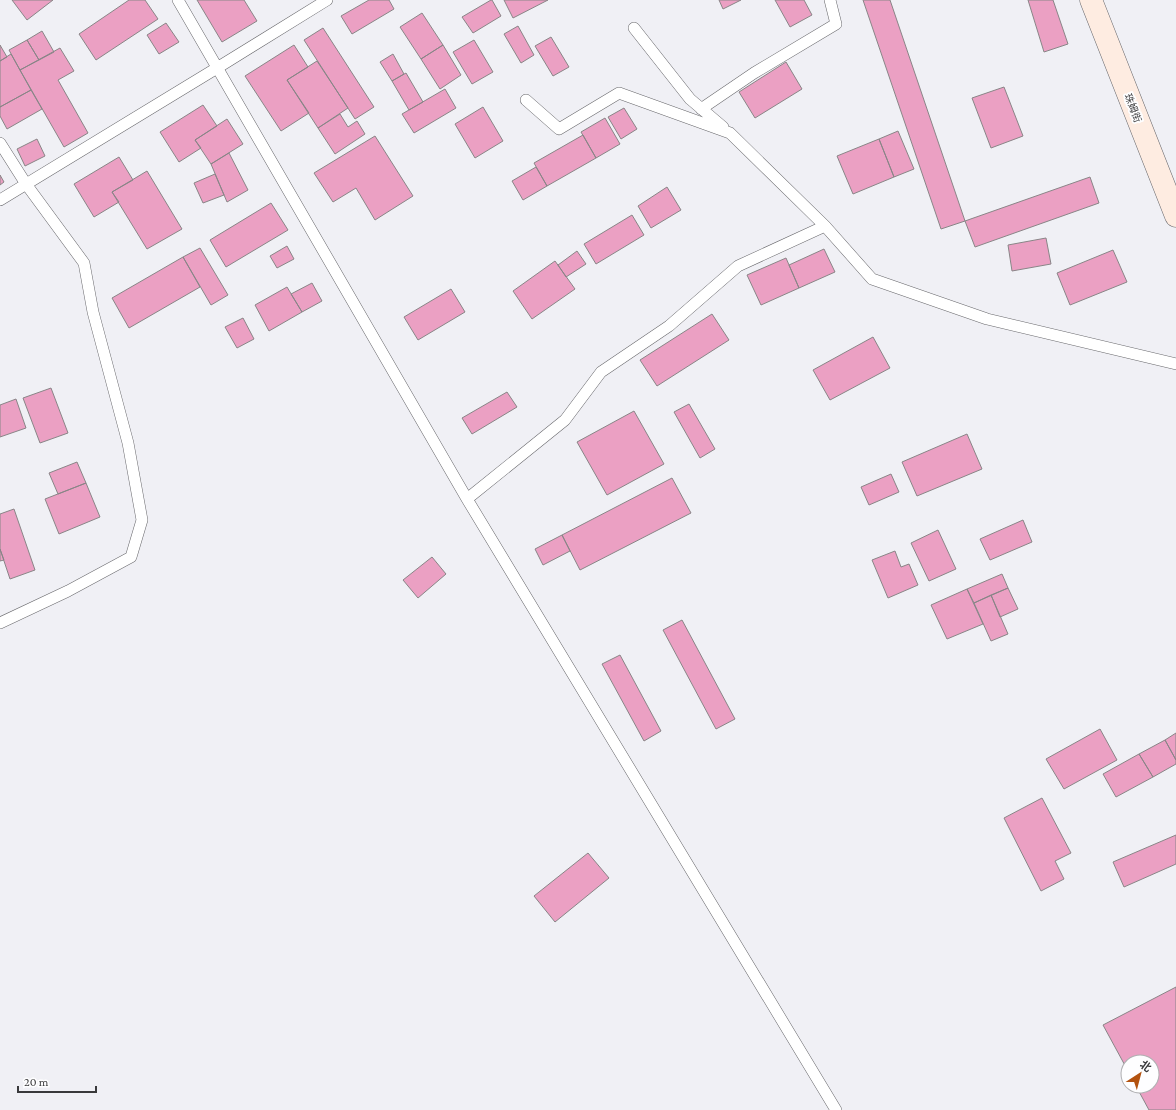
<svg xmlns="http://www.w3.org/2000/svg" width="1176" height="1110" viewBox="0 0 1176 1110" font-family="'Crimson Pro','Noto Sans SC',serif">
<rect width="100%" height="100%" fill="#f0f0f5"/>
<path fill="#eba0c3" stroke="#898587" d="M12 0H53L27 20Z
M129 0H145L158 19 96 60 79 34Z
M197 0H244L257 21 222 42Z
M369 0H389L394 9 352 34 341 16Z
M491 0H492L501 16 473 33 462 17Z
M504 0H548L513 18Z
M719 0H741L723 9Z
M775 0H804L812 15 790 27Z
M863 0H890L965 221 941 229Z
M1028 0H1053L1068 44 1044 52Z
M422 13 443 45 421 59 400 27Z
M166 23 179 42 159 54 147 35Z
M518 26 534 55 521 63 504 34Z
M323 28 374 107 355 119 304 40Z
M42 31 54 52 39 60 27 40Z
M551 37 569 67 553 76 535 46Z
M27 40 39 60 20 70 9 50Z
M474 40 493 72 472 84 453 52Z
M0 45 7 57 0 61Z
M294 45 308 67 287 80 309 113 281 131 245 76Z
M443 45 461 75 440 89 421 59Z
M60 48 74 71 58 80 88 133 64 147 20 70Z
M11 54 31 90 0 107V61Z
M393 54 404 74 392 81 380 62Z
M317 61 348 108 318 128 287 80Z
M786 62 802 89 755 118 739 92Z
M406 73 423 102 409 110 392 81Z
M1004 87 1023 136 991 148 972 98Z
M445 89 456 108 414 133 402 114Z
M31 90 42 109 7 129 0 116V107Z
M203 105 217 126 195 140 201 148 179 162 160 132Z
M483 107 503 141 475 158 455 124Z
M624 108 637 129 621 139 608 117Z
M340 114 348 127 357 121 365 134 335 154 318 128Z
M605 118 620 144 596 158 581 132Z
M227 119 243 144 211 164 195 140Z
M898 131 914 169 894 177 879 139Z
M583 135 596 158 547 186 534 163Z
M375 136 413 196 375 220 356 188 333 202 314 173Z
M37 139 45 156 25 166 17 149Z
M879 139 894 177 853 194 837 156Z
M229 153 248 190 227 202 211 164Z
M119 157 133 180 112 192 119 202 94 217 74 184Z
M536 167 547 186 523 200 512 181Z
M147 171 182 229 147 249 112 192Z
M215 174 224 195 203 203 194 183Z
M0 175 4 182 0 185Z
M1090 177 1099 203 975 247 965 221Z
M667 187 681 210 651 228 638 206Z
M271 203 288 230 226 267 210 240Z
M632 215 644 235 596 264 584 244Z
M1046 238 1051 264 1012 271 1008 245Z
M287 246 294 259 277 268 270 256Z
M200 248 228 295 211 305 183 257Z
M824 249 835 272 799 288 789 265Z
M1113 250 1127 282 1070 305 1057 273Z
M577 251 586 264 566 277 558 265Z
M183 257 200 287 129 328 112 298Z
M786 258 799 288 761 305 747 275Z
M555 261 575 289 532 319 513 291Z
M312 283 322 301 302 312 291 294Z
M287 287 302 312 269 331 255 305Z
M451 289 465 312 418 340 404 317Z
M712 314 729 340 657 386 640 360Z
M243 318 254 339 237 348 225 327Z
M873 337 890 368 830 400 813 370Z
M51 388 68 433 40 443 23 398Z
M507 392 517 407 472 434 462 418Z
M16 399 26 428 0 437V405Z
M689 404 715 449 700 458 674 412Z
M634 411 664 464 607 495 577 442Z
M967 434 982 469 917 496 902 462Z
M77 462 86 483 58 494 49 473Z
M891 474 899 492 869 505 861 487Z
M672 478 691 513 580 570 562 535Z
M86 483 100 517 59 534 45 499Z
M14 509 35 570 10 579 0 549V514Z
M1023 520 1032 542 990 560 980 539Z
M938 530 956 569 929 581 911 543Z
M562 535 570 551 543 565 535 549Z
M0 549 4 560 0 561Z
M895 551 901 567 909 564 918 585 888 598 872 560Z
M432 557 446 574 418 598 403 580Z
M1002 574 1008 588 974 603 967 589Z
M1008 588 1018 609 1000 617 991 595Z
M967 589 983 624 947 639 931 605Z
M991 595 1008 634 991 641 974 603Z
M682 620 735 719 716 729 663 630Z
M620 655 661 731 644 741 602 664Z
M1100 729 1117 760 1064 789 1046 759Z
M1176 733V760L1165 740Z
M1165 740 1176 760V764L1153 777 1139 754Z
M1139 754 1153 777 1116 797 1103 774Z
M1042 798 1071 853 1055 861 1064 879 1041 891 1004 818Z
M1176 835V864L1124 887 1113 862Z
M588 853 609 878 555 922 534 896Z
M1176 987V1110H1149L1136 1086H1152V1062H1128V1071L1103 1025Z"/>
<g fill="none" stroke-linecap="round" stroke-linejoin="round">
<g stroke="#68686c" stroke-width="12">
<path id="service" d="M178 0 467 499 836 1110
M634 28 690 99 723 127
M526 100 559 129 619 93 730 133 825 226
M701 109 754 73 836 24 830 0
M0 143 26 184 84 263 93 312 128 443 142 520 131 557 68 591 0 623
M0 200 217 68 327 0
M467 499 565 420 601 372 669 326 738 266 825 226 872 279 987 319 1176 364"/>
</g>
<g stroke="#68686c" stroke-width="23">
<path id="secondary" d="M1091 0 1176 216"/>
</g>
<use href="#service" stroke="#fff" stroke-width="11"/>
<use href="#secondary" stroke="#feece1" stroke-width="22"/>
</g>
<g text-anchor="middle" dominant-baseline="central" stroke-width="3.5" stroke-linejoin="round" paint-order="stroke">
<g font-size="10" fill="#39393b" stroke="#fefeff">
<text transform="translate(1133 108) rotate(69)">珠姆街</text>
</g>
</g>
<g transform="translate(1140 1074) rotate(36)"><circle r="19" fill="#fefeff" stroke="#afafb1"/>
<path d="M0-3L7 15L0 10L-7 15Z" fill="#b3520f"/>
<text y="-6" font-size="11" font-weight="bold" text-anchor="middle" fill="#39393b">北</text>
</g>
<path d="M18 1086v6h78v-6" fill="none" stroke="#39393b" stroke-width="2"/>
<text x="24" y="1086" font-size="12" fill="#39393b" stroke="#fefeff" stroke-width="3" paint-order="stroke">20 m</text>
</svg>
